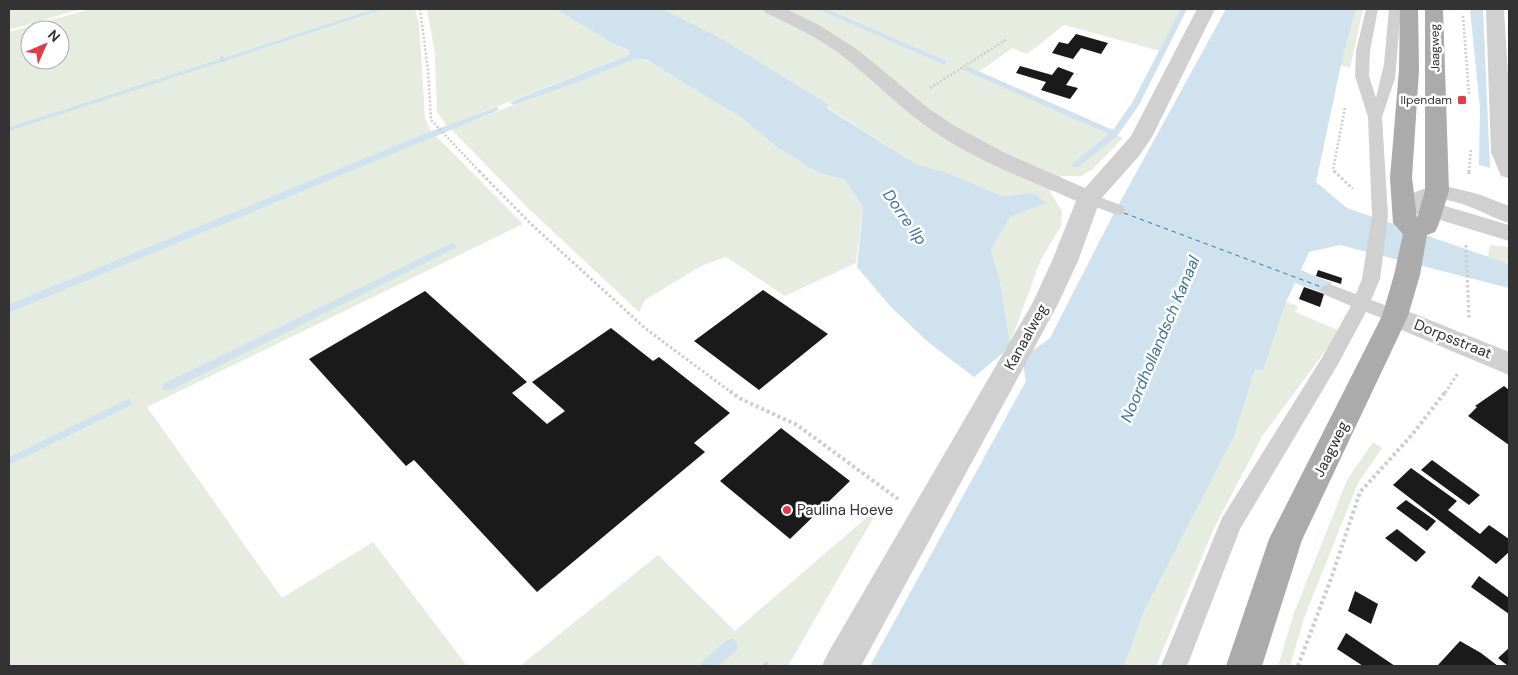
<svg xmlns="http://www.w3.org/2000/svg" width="1518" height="675" viewBox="0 0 1518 675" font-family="'DM Sans',sans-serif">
<rect width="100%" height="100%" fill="#fff"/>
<path fill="#e6ecdf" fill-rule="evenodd" d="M9 9H81L9 30Z
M90 9H374L9 127V32ZM30 30H60V60H30Z
M384 9H415L419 24 425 118 431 131 9 304V130Z
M427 9H556L610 42 631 52 629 55 447 126 437 112 435 54Z
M662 9H817L944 64 947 61 827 9H1182L1160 51 1064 25 1027 54 1012 48 976 74 1123 138 1093 169 1081 176H1061L1050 192 1062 211 1061 226 1041 259 1010 343 1000 281 991 250 1010 217 1045 203 1034 193 1002 196 948 173 916 164 827 107 828 104 717 36Z
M1356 9H1363L1350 68 1341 65Z
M635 59H644L695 89 742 118 778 148 817 172 845 180 863 207 856 263 785 296 726 257 701 266 645 300 639 312 527 207 451 129Z
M436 136 523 224 147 407 282 598 373 542 467 666H9V465L132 405 130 399 9 457V313Z
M1490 245 1509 247V264L1488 258Z
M1286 302 1298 306 1295 312 1340 331 1263 435 1214 528 1156 666H1124L1145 609 1244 401 1255 369 1263 371Z
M1373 442 1382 448 1358 483 1304 618 1290 666H1278L1294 613 1347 480Z
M880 506 788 666H520L658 555 735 631Z"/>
<path fill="#cfe2ee" d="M374 9H384L9 131V127Z
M556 9H662L717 36 828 104 827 108 916 164 948 173 1002 196 1034 193 1046 203 1010 217 991 250 1000 281 1010 343 1004 352 974 377 928 342 890 306 857 267 863 207 845 180 817 172 778 148 742 118 645 59H635L570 85 513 105 510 102 629 55 630 51 610 42Z
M817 9H827L947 61 945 65Z
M1226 9H1356L1341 65 1316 182 1347 208 1509 264V288L1340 245 1309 252 1301 270 1332 283 1327 294 1295 283 1286 302 1263 371 1255 369 1234 436 1145 609 1124 666H870L1026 381 1023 364 1031 352 1050 338 1113 215Z
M1470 9H1483L1490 168 1479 165 1480 108Z
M497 107 499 110 9 313V304L421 135Z
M130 398 132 405 9 465V457Z"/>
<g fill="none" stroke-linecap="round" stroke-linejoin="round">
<path fill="#cfe2ee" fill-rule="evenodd" d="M1181 9H1187L1139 105 1117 136 1078 167H1075L1071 165 1109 134 962 69 969 67 1113 130 1132 103Z
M452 243 457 246 455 248 171 390H163L162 387 163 384Z
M731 639 736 641 738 646 736 651 718 666H701L703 661 726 641Z"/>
<path stroke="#3f7597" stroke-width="1" stroke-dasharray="4.5 4" stroke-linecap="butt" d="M1124 213 1324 288"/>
</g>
<path fill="#1a1a1a" d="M1076 34 1108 43 1101 54 1081 48 1073 59 1052 53 1059 42 1068 44Z
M1020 66 1052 75 1058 67 1074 73 1066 85 1078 88 1070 99 1041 90 1046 82 1016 73Z
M1318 270 1342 278 1341 284 1316 276Z
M1304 287 1324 294 1320 307 1299 299Z
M763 290 828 334 759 390 694 341Z
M425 291 527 382 512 393 547 424 565 411 532 382 611 328 653 361 659 357 730 413 694 443 705 452 537 592 414 460 406 466 309 359Z
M1504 386 1509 390V445L1468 416 1477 407 1475 406Z
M781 428 850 481 790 539 720 481Z
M1432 460 1480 495 1469 505 1421 470Z
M1411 468 1457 501 1448 510 1480 534 1489 525 1509 539V552L1496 564 1393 485Z
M1406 500 1436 521 1427 531 1396 508Z
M1397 529 1426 552 1416 562 1385 538Z
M1479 576 1509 598V614L1471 587Z
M1355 591 1378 604 1371 624 1348 611Z
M1346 633 1395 666H1363L1337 649Z
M1460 641 1481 653 1498 666 1438 665Z
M1509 648V666H1508L1498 658Z"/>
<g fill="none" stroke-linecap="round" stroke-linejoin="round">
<path stroke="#cdcdcd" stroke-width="2.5" stroke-dasharray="2 2" stroke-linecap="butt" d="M420 9 428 70 431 120 480 172
M1463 16 1469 94
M33 23 35 26
M221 57 224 61
M930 88 1007 39
M1335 172 1333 170 1345 107
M1469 172 1471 148"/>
<path stroke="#cdcdcd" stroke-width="3" stroke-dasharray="2.5 2.5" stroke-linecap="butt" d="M479 171 532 225 646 329 732 393
M1334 171 1353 189
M1469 174V171
M1466 245 1469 318
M1445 393 1458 373"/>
<path stroke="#cdcdcd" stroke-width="4" stroke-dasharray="3 3" stroke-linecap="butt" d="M730 391 739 398 797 425 898 499
M765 666 767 664 770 666
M1298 666 1332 576 1360 492 1411 436 1446 391"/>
<path fill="#d0d0d0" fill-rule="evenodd" d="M1366 9H1378L1370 51 1369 76 1376 98 1384 64 1389 9H1401L1395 78 1382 117 1388 216 1380 279 1371 300 1401 311 1404 316 1401 321 1395 323 1366 312 1337 366 1240 529 1187 666H1161L1222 518 1323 356 1351 306 1323 294 1320 290 1323 286 1329 284 1356 294 1362 279 1372 216 1368 117 1355 76 1356 51Z
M1089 193 1123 206 1125 210 1123 214 1117 215 1083 202 1081 198 1083 194Z"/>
<path fill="#d0d0d0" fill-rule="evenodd" d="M763 9H786L819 25 858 50 928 108 953 125 1005 153 1085 188 1131 136 1197 9H1215L1152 137 1139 156 1100 200 1078 261 1058 304 861 666H822L828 653 1032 304 1052 261 1076 201C1029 180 979 162 936 133 900 109 871 77 836 51 814 36 790 24 766 13Z
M1486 9H1504L1509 92V178L1501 176 1491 152Z
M1437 184 1478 194 1509 206V223C1488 217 1452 193 1432 202L1509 225V241L1427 216 1397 209 1393 204 1397 199Z
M1395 306 1509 352V375L1385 323 1382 316 1385 309Z"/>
<path fill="#ababab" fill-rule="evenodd" d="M1400 9H1418L1419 70 1412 178 1417 218 1425 191V9H1443L1449 191 1438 226 1435 232 1427 235 1420 275 1408 316 1302 540 1262 666H1226L1269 539 1382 316 1394 275 1403 234 1393 223 1390 178 1399 70Z"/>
</g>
<g fill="#e63946" stroke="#fff" stroke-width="2">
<rect x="1457" y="95" width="10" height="10" rx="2.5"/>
<circle cx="787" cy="510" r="5"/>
</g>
<g text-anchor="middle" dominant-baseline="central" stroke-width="5" stroke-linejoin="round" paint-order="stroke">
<g font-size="12" fill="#333" stroke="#fff">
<text transform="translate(1435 48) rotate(-91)">Jaagweg</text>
</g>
<g font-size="12" fill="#333" stroke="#fff" text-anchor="end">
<text x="1452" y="100">Ilpendam</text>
</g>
<g font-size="15" fill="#333" stroke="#fff">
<text transform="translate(1026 337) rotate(-61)">Kanaalweg</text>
<text transform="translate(1453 339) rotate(22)">Dorpsstraat</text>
<text transform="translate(1331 449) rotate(-64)">Jaagweg</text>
</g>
<g font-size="15" fill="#333" stroke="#fff" text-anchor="start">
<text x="797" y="510">Paulina Hoeve</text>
</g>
<g font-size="16" font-style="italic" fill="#3f7597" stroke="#fff">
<text transform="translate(905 217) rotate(55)">Dorre Ilp</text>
<text transform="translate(1160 339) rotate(-67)">Noordhollandsch Kanaal</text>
</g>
</g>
<rect width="1518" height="675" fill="none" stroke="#333333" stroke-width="20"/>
<g transform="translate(45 45) rotate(45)"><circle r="24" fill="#ffffff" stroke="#adadad"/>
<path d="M0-4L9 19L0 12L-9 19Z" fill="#e63946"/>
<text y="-8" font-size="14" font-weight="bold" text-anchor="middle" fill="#333333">N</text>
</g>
</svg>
